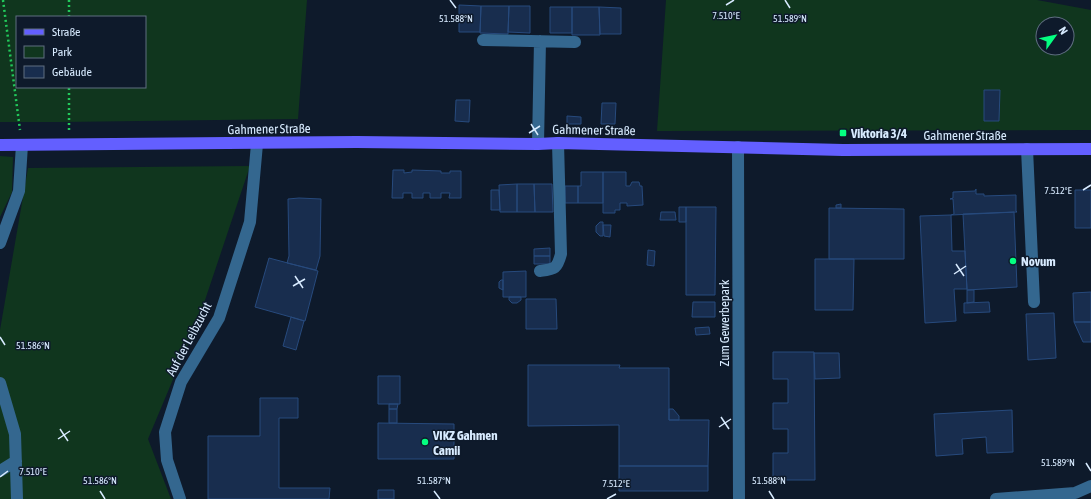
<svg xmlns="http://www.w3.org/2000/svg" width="1091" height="499" viewBox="0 0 1091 499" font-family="'Asap Condensed',sans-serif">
<rect width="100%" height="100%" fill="#0e1a2b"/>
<path fill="#10361e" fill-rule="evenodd" d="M0 0H307L298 119 62 122H0ZM17 17H145V87H17Z
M666 0H1037L1091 10V130L657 131ZM1043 24H1067V48H1043Z
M0 156 13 157 12 192 0 217Z
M250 166 200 315 148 439 171 499H0V330L28 168Z"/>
<path fill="#182d4e" stroke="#274a7d" d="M459 5 481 6 480 32H459Z
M481 6H509L508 34 480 33Z
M509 6H530V33L508 32Z
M550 7H572V33H550Z
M572 7H599L600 35H572Z
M599 7 621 8V34H600Z
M984 90H1000L999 121H984Z
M456 100H470L469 122 455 121Z
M602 103H616L615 124H601Z
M567 116 581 117V124H567Z
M393 170H404V173L412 172V170L441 171V173H450V171H461V198H449L450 193H441V198H430V193H423V198H412V193H403V198H392Z
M581 172H603V203H578V186H581Z
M603 172H626V186H630L632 182H639L640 186H642L643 205 627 206V203H620V210H615V213H603Z
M517 184H534L535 212H517Z
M517 184V212H500L499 185Z
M534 184H552L553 212H535Z
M565 186H578V203H565Z
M976 189V194H984V196L1016 195V211L1017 212 951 215 954 214 953 199H950L953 198V192L975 191Z
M491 190H499L500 210H491Z
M1075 190H1091V228H1075Z
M299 198 321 199 320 256 316 270 287 263 289 256 288 199Z
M841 204V208H836V205Z
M679 207H686V222H679Z
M686 207H716L715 295H686Z
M829 208 904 209V259H829Z
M661 212H675L676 220H660Z
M1014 212 1017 287 967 290 963 214Z
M951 215 952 251H965L967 289H954L956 321 925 323 920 216Z
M600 222H603V236H600L596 232V226Z
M603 225H611L610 237 604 236Z
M550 248V256H534V249Z
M648 250 655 251 654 266 647 265Z
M534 256H550V264H534Z
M269 258 318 271 305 321 255 307Z
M815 259H854L853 310H815Z
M526 271V297H503V272Z
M501 280H503V290L499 288V282Z
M967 290H974V302L967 303Z
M1091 292V322H1074L1073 293Z
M509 297H521V300L517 303H512L509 300Z
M526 299H556L557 329H526Z
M693 302H715V317H692Z
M989 302 990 312 964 313V303Z
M1054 313 1056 358 1028 360 1026 314Z
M291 317 304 321 296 350 283 346Z
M1074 322H1091V342H1083Z
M709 327 710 334 696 335 695 328Z
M773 352H814L815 480H773V453H788V429H773V403H788V379H773Z
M814 353H839L840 378 815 379Z
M528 365H620L619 368H669V420H709L708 466H619V425L528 426Z
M378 376H400V404H378Z
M260 398H298V418H279V488H330L329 499H208V436H260Z
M389 404H398L397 409H389Z
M389 409H397V423H389Z
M669 409H673L679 416V420H669Z
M1012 410 1013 452 987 453 986 437 962 439 963 454 936 456 934 414Z
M378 423 454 424V459H378Z
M619 466H708V491H619Z
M378 490H394V499H378Z"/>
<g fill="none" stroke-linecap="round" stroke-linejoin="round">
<path stroke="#22c95b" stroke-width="2.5" stroke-dasharray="2 3" stroke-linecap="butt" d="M3 0 20 130
M69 17V0
M69 130V87"/>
<path stroke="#34678f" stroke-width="12" d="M483 40 575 42
M538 144 540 41
M738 147 739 499
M1027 149 1034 302
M0 243 19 191 22 145
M540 271C555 269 557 269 561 254L558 143
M0 383 15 434 17 499
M0 471 16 461
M180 499 167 460 165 432 181 382 219 318 250 222 257 144
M996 499 1075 493 1091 486"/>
<path stroke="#635fff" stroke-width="12" d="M0 145 357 142 538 144 558 143 843 150 1091 149"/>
</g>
<path fill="none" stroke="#d8ebff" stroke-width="1.5" d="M450 0 456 8M785 0 790 8M726 5 734 0M531 124 538 135M529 133 540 126M1083 190 1091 185M956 264 964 276M954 274 966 266M295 276 303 288M293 286 305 279M0 337 5 345M721 417 729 429M719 427 731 419M60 429 68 441M58 439 70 431M1086 463 1091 471M0 477 8 471M100 491 105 499M434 491 440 499M769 491 774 499M607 499 616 494"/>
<g fill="#04ff81" stroke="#0e1a2b" stroke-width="1.5">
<rect x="839" y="129" width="8" height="8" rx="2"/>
<circle cx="1013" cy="261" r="4"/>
<circle cx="425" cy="442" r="4"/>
</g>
<g text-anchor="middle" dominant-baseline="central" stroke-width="3" stroke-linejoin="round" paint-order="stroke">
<g font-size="13" fill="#d8ebff" stroke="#0e1a2b">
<text transform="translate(269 129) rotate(-1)">Gahmener Straße</text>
<text transform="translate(594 130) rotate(1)">Gahmener Straße</text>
<text x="965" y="135">Gahmener Straße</text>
<text transform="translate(724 323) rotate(-90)">Zum Gewerbepark</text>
<text transform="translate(189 339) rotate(-62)">Auf der Leibzucht</text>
</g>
<g font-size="13" font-weight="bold" fill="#d8ebff" stroke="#0e1a2b" text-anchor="start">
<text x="851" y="133">Viktoria 3/4</text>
<text x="1021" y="261">Novum</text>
<text x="433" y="435">VIKZ Gahmen<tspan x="433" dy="15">Camii</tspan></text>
</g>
</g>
<g font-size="10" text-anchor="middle" fill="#d8ebff" stroke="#0e1a2b" stroke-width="3" stroke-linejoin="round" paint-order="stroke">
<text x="726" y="19">7.510°E</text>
<text x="456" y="22">51.588°N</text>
<text x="790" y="22">51.589°N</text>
<text x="1058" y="194">7.512°E</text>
<text x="33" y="349">51.586°N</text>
<text x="1058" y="466">51.589°N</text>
<text x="33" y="475">7.510°E</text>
<text x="100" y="484">51.586°N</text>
<text x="434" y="484">51.587°N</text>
<text x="769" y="484">51.588°N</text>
<text x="616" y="487">7.512°E</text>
</g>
<rect x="16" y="16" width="130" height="72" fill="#0e1a2b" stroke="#5f6e80"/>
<rect x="24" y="29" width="20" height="6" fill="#635fff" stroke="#5f6e80"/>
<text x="52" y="36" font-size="12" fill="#d8ebff">Straße</text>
<rect x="24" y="46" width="20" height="12" fill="#10361e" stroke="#5f6e80"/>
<text x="52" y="56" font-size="12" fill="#d8ebff">Park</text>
<rect x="24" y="66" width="20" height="12" fill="#182d4e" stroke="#5f6e80"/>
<text x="52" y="76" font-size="12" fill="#d8ebff">Gebäude</text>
<g transform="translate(1055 36) rotate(57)"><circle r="19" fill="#0e1a2b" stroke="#5f6e80"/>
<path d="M0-3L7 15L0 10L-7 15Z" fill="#04ff81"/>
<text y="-6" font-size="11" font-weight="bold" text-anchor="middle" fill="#d8ebff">N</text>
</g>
</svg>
